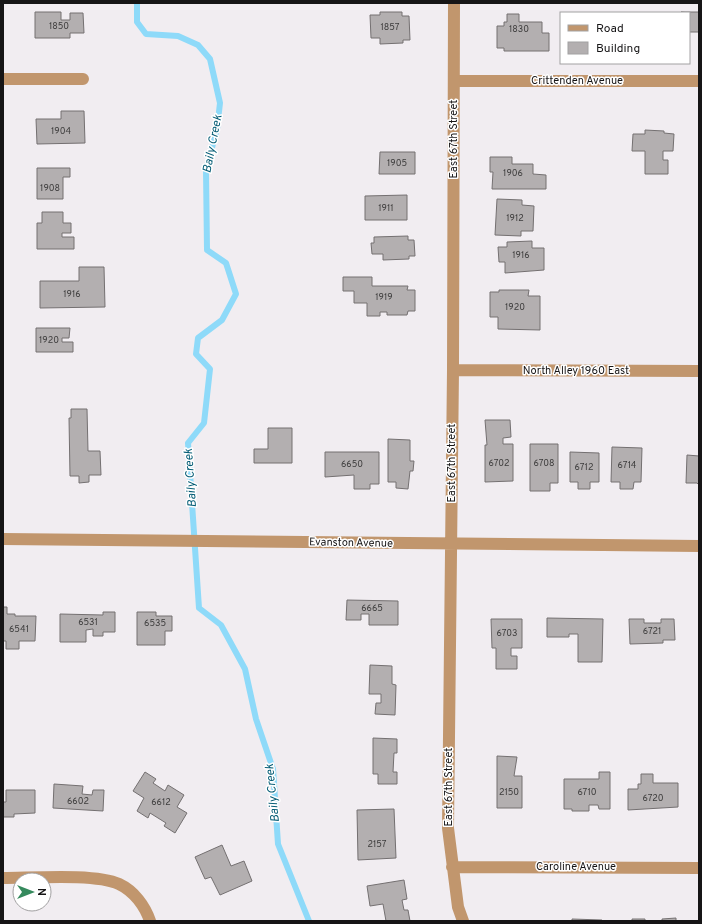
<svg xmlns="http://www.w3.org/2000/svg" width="702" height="924" viewBox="0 0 702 924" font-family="Overpass,sans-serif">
<rect width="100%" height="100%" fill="#f1edf1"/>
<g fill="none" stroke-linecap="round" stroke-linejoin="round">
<path stroke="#8edaf9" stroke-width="6" d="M137 3V22L146 34 178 36 198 45 210 59 220 103 217 129 206 170 207 250 226 263 236 294 222 320 198 338 196 354 210 369 204 423 188 443 199 608 221 625 245 669 256 719 273 769 278 844 309 921"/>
</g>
<path fill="#b3afb0" stroke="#747071" d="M35 12H61V20H70V13H83L84 33H70V38H35Z
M380 12H402V16H409L410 40H403V43L380 44V38H371L370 15H380Z
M681 12H699V32H689V13Z
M507 14H519V22H542V33H549V51H504V48H497V26H504V22H507Z
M61 111H84L85 143 37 144 36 119H61Z
M645 130 664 131V133L674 134 673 151H663V160H668V174H645V151H632L633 134H645Z
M380 152H415V174H379Z
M490 157H512V164H533V174L546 175V189H492L493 172H490Z
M37 168H70V177H63V199H37Z
M407 195V220H365V196Z
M497 199 522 200V205L534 206 533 231H521V236L495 235Z
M42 212H63V223H71V233H62V237H74V249H37V223H42Z
M408 236V240H414L415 256H409V259L383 260V254H372L371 243H374V237Z
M532 241V248H544V270L505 273V262H499L498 247H507V242Z
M79 267H104L105 307 40 308V281H79Z
M343 277H372V286H408L407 290H415V311H408L407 315H387V312H380V316H367V303H354V291H343Z
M499 290H529L528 296H540V330L498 329V317H490V292H499Z
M36 328H70L69 338H62V342H73V352H36Z
M71 409H87L88 451H100L101 475H89V482L79 483V476H70L69 418H71Z
M485 420H510L511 437 503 438V444H513V481L485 482V445H487Z
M268 428H292V463H254V449H268Z
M388 439 410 440V461H414L413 471H410L408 489 396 488V482H388Z
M530 444H558V483H550V491H530Z
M612 447 642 448 641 482H634L633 489H620V482H611Z
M325 452H379V484H370V489H354V475L325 477Z
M570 452 599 453V482H590V489H578V482H570Z
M687 455 699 456V485L697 483H686Z
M347 600 398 601V625H369V614H361V620H346Z
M3 607H7V614H15V616H36L35 641H19V649H6V641H3Z
M103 612H115V632H103V636H93V629L86 630V642H60V614L103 615Z
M137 612H156V616H172V631H165V645H137Z
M547 618 603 619 602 662H578V634H569V637H547Z
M491 619H522V648H511V656H517V669H496V648H492Z
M629 619H644V623H661V619H674L675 640H663V643L630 644Z
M370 665 392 666V684L396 685 395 715 375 714 376 703H381V694H369Z
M373 738 397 739V753H394L393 772H397V784H378V774H373Z
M497 756 517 757 514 776H522V808H497Z
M145 772 156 779 153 783 165 791 168 785 184 795 177 807 187 813 175 833 164 826 166 823 150 813 148 818 137 811 144 798 133 791Z
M599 772H610V809H599L598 805H589V811H572V809H564V779H599Z
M641 774H653V783H678V807L628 810V789H638V784H641Z
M54 784 83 786 82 794 92 795 93 790H104L103 811 53 808Z
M6 790H35V813L14 814V817H3V802H6Z
M394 809 396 858 358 860 357 810Z
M222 845 231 866 244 861 252 881 220 895 211 877 205 879 195 857Z
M404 880 407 899 402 900 404 910H408L410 921H386L383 904 370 906 367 886Z
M676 918V921H662V919Z
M572 919 602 920V921H572Z
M632 919H645V921H632Z"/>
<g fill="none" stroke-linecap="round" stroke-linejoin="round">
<path stroke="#c1966d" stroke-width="12" d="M454 3 453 370 448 828 458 907 463 921
M3 79H83
M454 81H699
M453 370 699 371
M3 539 699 546
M452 867 699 868
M3 878C31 878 96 873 119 884 134 891 145 906 150 921"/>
</g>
<g text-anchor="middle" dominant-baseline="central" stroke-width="3" stroke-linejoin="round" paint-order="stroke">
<g font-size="9" fill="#3d3c3c">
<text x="59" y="26">1850</text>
<text x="390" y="27">1857</text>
<text x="519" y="29">1830</text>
<text x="61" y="131">1904</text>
<text x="397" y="163">1905</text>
<text x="513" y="173">1906</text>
<text x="50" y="188">1908</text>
<text x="386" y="208">1911</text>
<text x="515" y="218">1912</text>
<text x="521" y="255">1916</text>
<text x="72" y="294">1916</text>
<text x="384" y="297">1919</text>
<text x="515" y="307">1920</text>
<text x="49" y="340">1920</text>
<text x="499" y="463">6702</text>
<text x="544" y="463">6708</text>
<text x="352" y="464">6650</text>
<text x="627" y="465">6714</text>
<text x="584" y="467">6712</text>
<text x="372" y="608">6665</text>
<text x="88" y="622">6531</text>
<text x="155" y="623">6535</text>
<text x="19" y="629">6541</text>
<text x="652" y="631">6721</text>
<text x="507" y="633">6703</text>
<text x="509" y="792">2150</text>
<text x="587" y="792">6710</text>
<text x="653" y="798">6720</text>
<text x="78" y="801">6602</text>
<text x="161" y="802">6612</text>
<text x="377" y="844">2157</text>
</g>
<g font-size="11" fill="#161516" stroke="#fff">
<text x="577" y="81">Crittenden Avenue</text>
<text transform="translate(454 139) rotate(-90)">East 67th Street</text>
<text x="576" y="371">North Alley 1960 East</text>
<text transform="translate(452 463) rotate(-90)">East 67th Street</text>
<text transform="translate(351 543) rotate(1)">Evanston Avenue</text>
<text transform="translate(449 787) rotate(-90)">East 67th Street</text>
<text x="576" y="867">Caroline Avenue</text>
</g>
<g font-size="12" font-style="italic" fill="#045c75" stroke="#fff">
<text transform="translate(213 144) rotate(-79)">Baily Creek</text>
<text transform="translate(191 478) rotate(-94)">Baily Creek</text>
<text transform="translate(273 793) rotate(-96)">Baily Creek</text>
</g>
</g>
<rect width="702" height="924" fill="none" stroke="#161516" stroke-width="8"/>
<rect x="560" y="12" width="130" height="52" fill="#ffffff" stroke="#a2a1a2"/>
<rect x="568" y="25" width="20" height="6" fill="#c1966d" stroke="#a2a1a2"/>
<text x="596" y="32" font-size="12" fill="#161516">Road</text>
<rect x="568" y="42" width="20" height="12" fill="#b3afb0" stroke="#a2a1a2"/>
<text x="596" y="52" font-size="12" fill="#161516">Building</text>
<g transform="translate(32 892) rotate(90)"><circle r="19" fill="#ffffff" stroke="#a2a1a2"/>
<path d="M0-3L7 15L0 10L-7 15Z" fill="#358a5d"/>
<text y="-6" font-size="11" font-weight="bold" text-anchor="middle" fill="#161516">N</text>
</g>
</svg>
